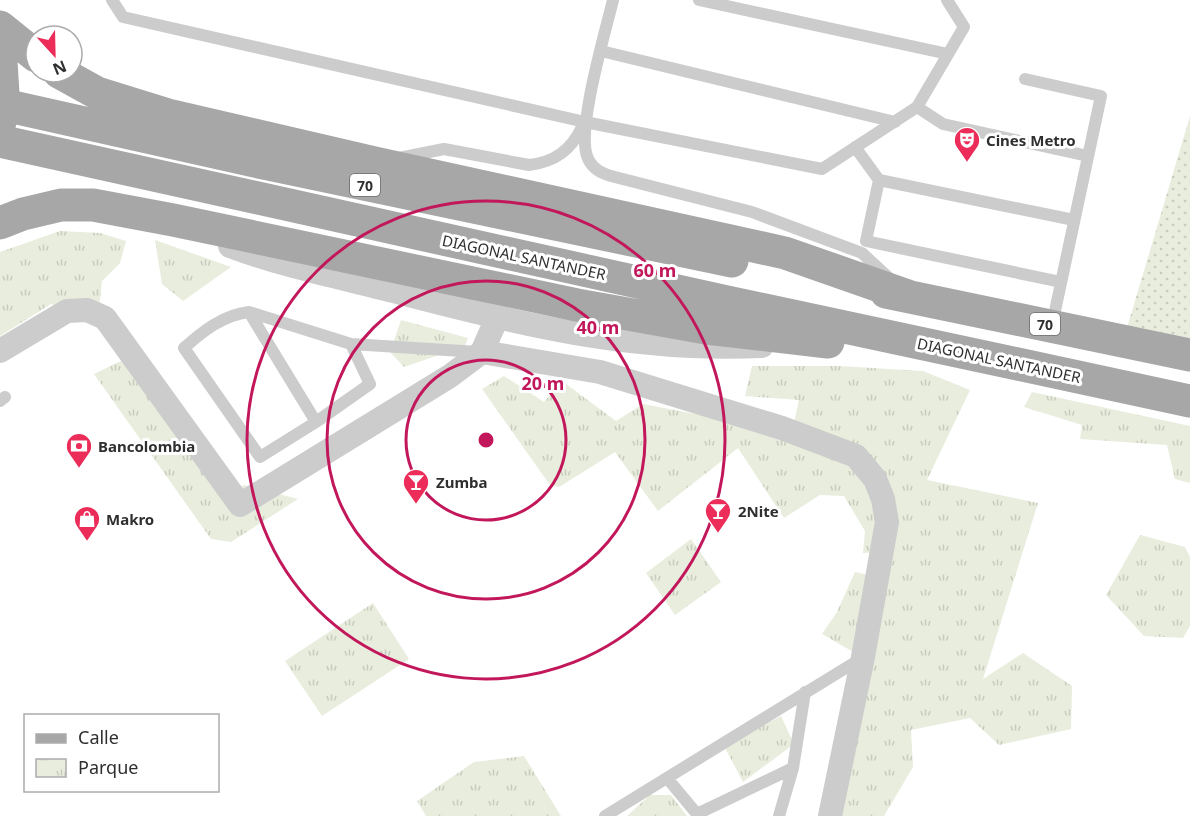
<svg xmlns="http://www.w3.org/2000/svg" width="1190" height="816" viewBox="0 0 1190 816" font-family="'Noto Sans',sans-serif">
<defs>
<pattern id="grass-dots" width="8" height="8" patternUnits="userSpaceOnUse" patternTransform="scale(1.5)"><rect width="8" height="8" fill="#e8eddd"/><path d="M2 2h.1M6 6h.1" fill="none" stroke="#c7ccbe" stroke-width="1.8" stroke-linecap="round"/></pattern>
<pattern id="park-tufts" width="24" height="20" patternUnits="userSpaceOnUse" patternTransform="scale(1.5)"><rect width="24" height="20" fill="#e8eddd"/><path d="M3 7l-1-3M5 7V3M7 7l1-3M15 17l-1-3M17 17v-4M19 17l1-3" fill="none" stroke="#c7ccbe"/></pattern>
</defs>
<rect width="100%" height="100%" fill="#fff"/>
<path fill="url(#grass-dots)" d="M1190 116V360L1121 348Z"/>
<path fill="url(#park-tufts)" d="M60 231 100 233 126 241 120 263 102 281 98 318 51 304 0 336V252Z
M155 240 231 267 183 301 162 284Z
M401 320 468 338 465 346 404 367 390 352Z
M127 358 225 496 244 485 298 499 231 542 211 539 94 374Z
M752 366H839L923 371 970 390 927 480 1038 503 983 679 1023 653 1072 686 1071 729 999 745 970 718 911 730 913 767 884 816H837L881 479 793 427 799 400 745 396Z
M504 376 544 402 562 381 616 421 643 404 769 428 853 458 874 481 880 552 863 553 865 531 844 496 820 495 784 518 738 448 658 511 615 452 559 487 550 485 482 389Z
M1032 392 1190 426V483L1175 479 1167 445 1080 439 1082 425 1024 407Z
M1140 535 1185 547 1190 557V626L1183 638 1144 636 1106 595Z
M691 539 721 582 675 615 646 573Z
M855 572 877 577 862 657 822 634 837 612Z
M373 603 409 659 322 716 285 661Z
M781 716 794 744 743 782 724 746Z
M524 756 561 816H426L417 801 474 762Z
M650 795H671L687 816H627Z"/>
<g fill="none" stroke-linecap="round" stroke-linejoin="round">
<path stroke="#ccc" stroke-width="12" d="M112 0 123 17 585 122 822 169 917 107 964 27 947 0
M613 0C605 33 577 128 587 156 591 168 600 173 611 176L752 212 862 253 890 279
M699 0 948 54
M601 51 895 122
M1025 79 1101 96 1052 325
M917 107 943 124 1088 156
M855 147 879 180 1074 220
M399 158 444 149 529 165C555 162 571 150 582 127
M879 180 866 241 1061 282
M249 312 316 422
M351 344 370 384 316 422 260 457 184 348C203 331 223 315 249 312L351 344 478 352
M0 401 5 397
M667 778 697 814 793 768 805 692
M605 816 862 658
M779 816 793 768"/>
<path stroke="#ccc" stroke-width="24" d="M230 246C283 266 339 277 393 291 518 324 632 352 762 346
M0 351 67 311 87 310 105 318 240 505 450 376 482 352 497 318
M482 352 600 372 782 428 856 456 875 479 883 499 887 522 863 657 830 816"/>
<path stroke="#a7a7a7" stroke-width="33" d="M0 27 36 56
M0 45 3 94 0 122
M59 72 97 93 168 115 375 163 785 253 908 296
M0 141 723 301 1190 401
M0 223 23 214 61 205H93L173 220 577 305 706 328 828 342
M886 292 1190 355"/>
<path stroke="#a7a7a7" stroke-width="33" d="M0 104 263 163 732 261"/>
</g>
<g fill="none" stroke="#c2185b" stroke-width="3">
<circle cx="486" cy="440" r="80"/>
<circle cx="486" cy="440" r="159"/>
<circle cx="486" cy="440" r="239"/>
</g>
<defs>
<g id="theatre-pin" transform="scale(1.35)"><path d="M0 17L-7.5 6A9.5 9.5 0 1 1 7.5 6Z" fill="#ec2c59" stroke="#fff"/><path d="M-5-5.5Q0-4 5-5.5V0Q5 5 0 6Q-5 5-5 0ZM-3.3-2.5H-1v1.5H-3.3ZM1-2.5H3.3v1.5H1ZM-2.8 1Q0 5.5 2.8 1Z" fill="#fff"/></g>
<g id="bank-pin" transform="scale(1.35)"><path d="M0 17L-7.5 6A9.5 9.5 0 1 1 7.5 6Z" fill="#ec2c59" stroke="#fff"/><path d="M-6-4H6V4H-6ZM0-2.3a2.3 2.3 0 1 0 0 4.6a2.3 2.3 0 1 0 0-4.6Z" fill="#fff"/></g>
<g id="bar-pin" transform="scale(1.35)"><path d="M0 17L-7.5 6A9.5 9.5 0 1 1 7.5 6Z" fill="#ec2c59" stroke="#fff"/><path d="M-6-5H6L.8 .8V4.5H3.5V6h-7V4.5H-.8V.8Z" fill="#fff"/></g>
<g id="shop-pin" transform="scale(1.35)"><path d="M0 17L-7.5 6A9.5 9.5 0 1 1 7.5 6Z" fill="#ec2c59" stroke="#fff"/><path d="M-5-2.5h2.3a2.7 3.5 0 0 1 5.4 0H5L5.5 6h-11ZM-1.5-2.5h3a1.5 2.3 0 0 0-3 0Z" fill="#fff"/></g>
</defs>
<g fill-rule="evenodd">
<use href="#theatre-pin" x="967" y="140"/>
<use href="#bank-pin" x="79" y="446"/>
<use href="#bar-pin" x="416" y="482"/>
<use href="#bar-pin" x="718" y="511"/>
<use href="#shop-pin" x="87" y="519"/>
</g>
<g text-anchor="middle" dominant-baseline="central" stroke-width="6" stroke-linejoin="round" paint-order="stroke">
<g fill="#fff" stroke="#6d6d6d" stroke-width="1.5">
<rect x="350" y="174" width="30" height="22" rx="4.5"/>
<rect x="1030" y="313" width="30" height="22" rx="4.5"/>
</g>
<g font-size="14" font-weight="bold" fill="#2f2f2f">
<text x="365" y="185">70</text>
<text x="1045" y="324">70</text>
</g>
<g font-size="15" font-weight="bold" fill="#2f2f2f" stroke="#fff" text-anchor="start">
<text x="986" y="140">Cines Metro</text>
<text x="98" y="446">Bancolombia</text>
<text x="436" y="482">Zumba</text>
<text x="738" y="511">2Nite</text>
<text x="106" y="519">Makro</text>
</g>
<g font-size="15" fill="#2f2f2f" stroke="#fff">
<text transform="translate(524 257) rotate(12)">DIAGONAL SANTANDER</text>
<text transform="translate(999 360) rotate(12)">DIAGONAL SANTANDER</text>
</g>
</g>
<circle cx="486" cy="440" r="9" fill="#c2185b" stroke="#fff" stroke-width="3"/>
<g font-size="18" text-anchor="middle" font-weight="bold" fill="#c2185b" stroke="#fff" stroke-width="6" stroke-linejoin="round" paint-order="stroke">
<text x="655" y="277">60 m</text>
<text x="598" y="334">40 m</text>
<text x="543" y="390">20 m</text>
</g>
<rect x="24" y="714" width="195" height="78" fill="#ffffff" stroke="#acacac" stroke-width="1.5"/>
<rect x="36" y="734" width="30" height="9" fill="#a7a7a7" stroke="#acacac" stroke-width="1.5"/>
<text x="78" y="744" font-size="18" fill="#2f2f2f">Calle</text>
<rect x="36" y="759" width="30" height="18" fill="url(#park-tufts)" stroke="#acacac" stroke-width="1.5"/>
<text x="78" y="774" font-size="18" fill="#2f2f2f">Parque</text>
<g transform="translate(54 54) rotate(158)"><circle r="28" fill="#ffffff" stroke="#acacac" stroke-width="1.5"/>
<path d="M0-4.5L10 22L0 15L-10 22Z" fill="#ec2c59"/>
<text y="-9" font-size="16" font-weight="bold" text-anchor="middle" fill="#2f2f2f">N</text>
</g>
</svg>
